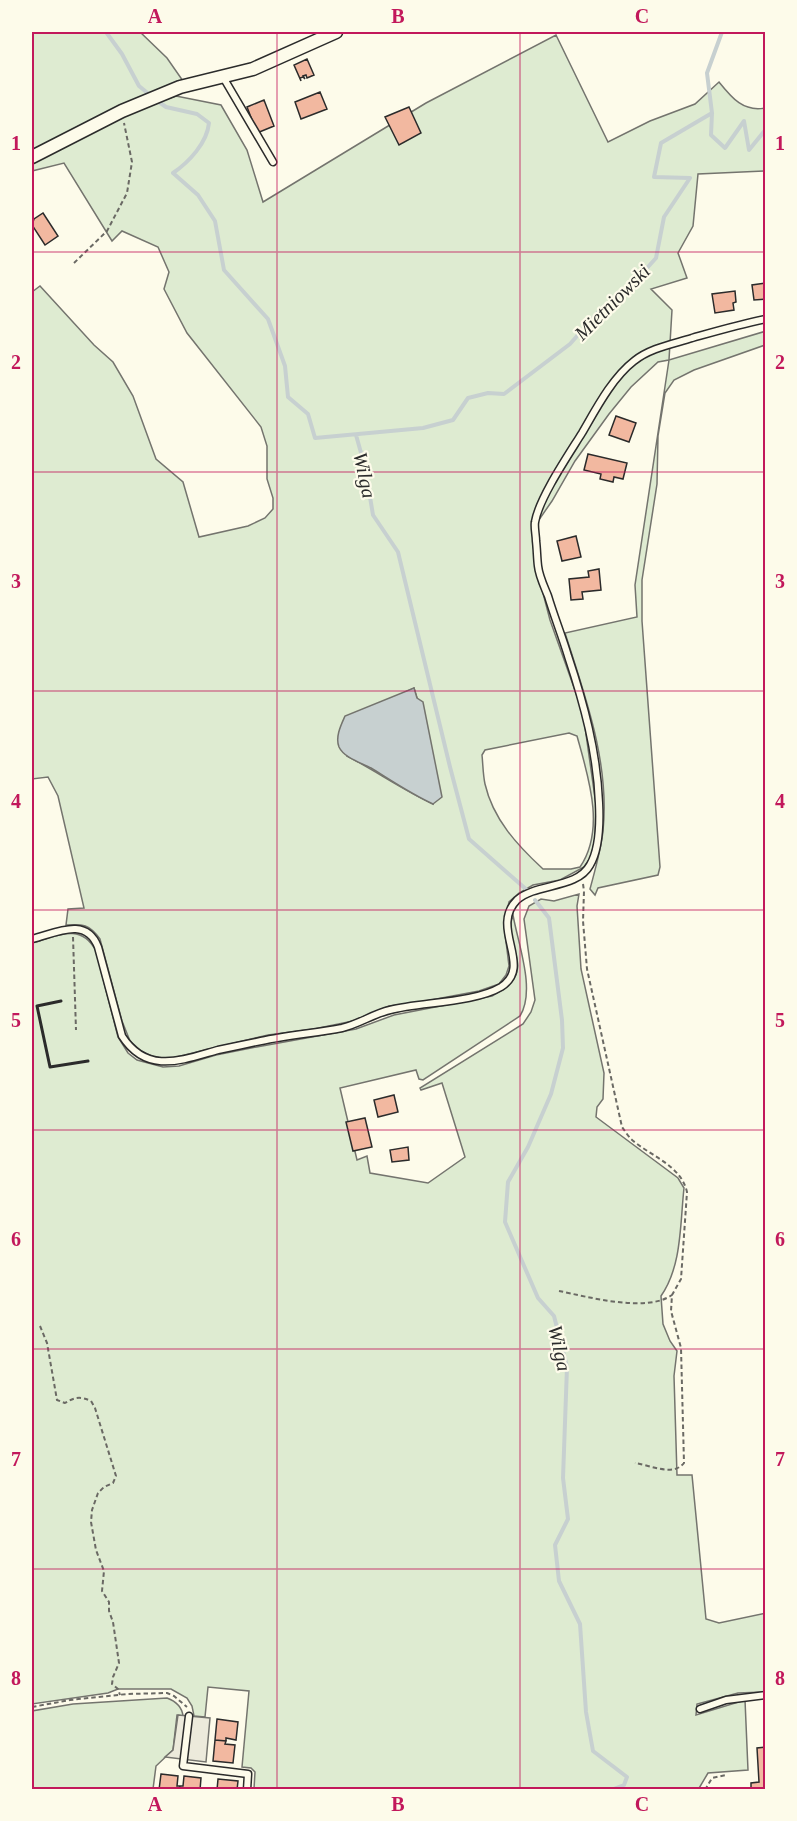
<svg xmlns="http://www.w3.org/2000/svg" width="797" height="1821" viewBox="0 0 797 1821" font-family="Georgia,serif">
<rect width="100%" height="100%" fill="#fdfbea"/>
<path fill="#deebd1" stroke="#74746e" stroke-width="1.5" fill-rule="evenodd" d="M32 32H140L167 58 183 81 32 153Z
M556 35 608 142 650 121 695 104 719 82C732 98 743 112 765 108V171L698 174 693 226 678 253 687 278 651 289 672 310 669 360 766 331 765 345 694 370 674 380 665 393 658 436 657 484 642 580V621L660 867 658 875 598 888 595 895 590 889C595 870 601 850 603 831 610 763 585 696 565 633L637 617 635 585 669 360 658 362 631 387 609 414 575 461 552 501 534 527 533 545 538 574 550 620 583 713 596 805 595 838 591 857 584 867 560 880 533 885 519 893 509 902 504 925 509 966 506 975 499 984 479 991 415 1003 389 1006 353 1021 314 1029 268 1035 168 1059 154 1057 141 1051 130 1041 122 1021 100 939C89 924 83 924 66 925L68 909 84 908 58 796 48 777 32 779V292L40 286 94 345 113 362 133 396 156 459 183 482 199 537 248 526 265 518 273 509V498L267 479V446L261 427 187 333 164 289 169 272 158 247 122 231 112 241 64 163 32 171V163L135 110 176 96 221 105 247 150 263 202 426 103ZM414 688 417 698 433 804C403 790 376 771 347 756L388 700ZM569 733 577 736C588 776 606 829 580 867L571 869H543C517 845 493 819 485 784 483 775 483 765 482 755L485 750Z
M579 894 577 906 581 969 604 1073 603 1099 597 1107 596 1117 678 1178 684 1188C680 1224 682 1266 661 1296L663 1324 670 1341 677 1351 674 1376 677 1475H692L706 1619 719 1623 766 1613 765 1692 738 1693 697 1704 696 1715 745 1700 748 1770 708 1773 698 1790 254 1789 255 1772 251 1768 242 1767 249 1691 208 1687 205 1717 194 1716 192 1706 187 1698 171 1689H118L108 1693 32 1704V943C57 936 81 922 96 951L118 1037 128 1053 137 1060 163 1067 179 1066 216 1055 251 1048 356 1029 394 1015 492 996C543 969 500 949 513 915 518 944 536 990 520 1016L423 1080 419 1079 416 1070 340 1088 357 1160 367 1156 370 1173 428 1183 465 1157 442 1083 421 1090 420 1088 523 1024 531 1012 535 1000 524 919 529 906 541 899 554 901Z
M167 1698C175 1701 182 1707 183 1716L177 1715 173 1750 156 1766 153 1789 32 1790V1711L73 1704Z"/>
<path fill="#eceadb" stroke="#74746e" stroke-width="1.5" d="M178 1715 210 1718 206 1762 165 1757 173 1750Z"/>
<path fill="#c7d0d0" stroke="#74746e" stroke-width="1.5" d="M414 688 417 698 423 702 442 797 433 804C411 794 392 781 371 768 362 763 344 758 339 747 335 737 341 725 345 716Z"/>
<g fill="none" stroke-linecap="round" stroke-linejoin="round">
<path stroke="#c7d0d0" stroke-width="4" d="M106 32 122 54 139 86 150 95
M722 32 707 73 712 113 711 135 725 148 744 121 749 150 766 129
M156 100 166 107 197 114 209 123C207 143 189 162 173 173L198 195 215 221 224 270 268 319 285 366 288 397 308 414 315 438 423 428 453 420 468 398 488 393 504 394 570 344 600 310 639 277 656 258 664 217 690 178 654 177 661 143 712 113
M356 435 365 467 373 515 398 552 450 767 469 839 527 890
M535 900 549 918 562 1020 563 1048 551 1094 528 1147 508 1182 505 1222 538 1298 554 1316 567 1367 563 1478 568 1519 555 1545 559 1581 580 1624 586 1712 593 1751 627 1777 624 1785 611 1790"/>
</g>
<path fill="#f2b8a0" stroke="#2b2b2b" stroke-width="1.5" d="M307 59 314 75 307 78 306 75 303 76 305 79 303 77 300 78 301 81 294 65Z
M320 92 327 109 301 119 295 102Z
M264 100 274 126 257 133 247 107Z
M409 107 421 133 399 145 385 117Z
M43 213 58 236 45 245 32 225 34 219Z
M766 283V299L754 300 752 285Z
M735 291 736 302 733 303 734 310 715 313 712 294Z
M616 416 636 423 629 442 609 435Z
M588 454 627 463 623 479 614 477 613 482 600 479 601 474 584 470Z
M576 536 581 557 562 561 557 541Z
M599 569 601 590 582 592 583 599 571 600 569 579 589 577 588 571Z
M394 1095 398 1112 378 1117 374 1100Z
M365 1118 372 1147 353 1151 346 1122Z
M408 1147 409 1160 392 1162 390 1150Z
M217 1719 238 1722 236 1740 226 1738V1741L215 1740Z
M215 1740 226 1741 225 1744 235 1745 233 1763 213 1761Z
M766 1747V1790H751V1783L759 1782 757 1748Z
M161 1774 178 1776 177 1786H180L179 1790H159Z
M184 1776 201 1778 200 1790H179L180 1786H183Z
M218 1779 238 1781 237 1790H217Z"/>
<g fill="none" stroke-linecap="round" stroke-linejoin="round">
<g stroke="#2b2b2b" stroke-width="9">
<path id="service" d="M223 77 273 162
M32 939C56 933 86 916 98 947L122 1036C147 1075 182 1060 218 1050 232 1047 247 1044 261 1041 288 1035 316 1033 342 1028 359 1024 373 1014 390 1010 421 1002 474 1003 501 987 534 966 489 928 517 900 536 883 577 889 590 865 600 848 600 823 599 803 597 752 584 704 568 656 562 636 554 616 548 596 544 586 539 576 538 566 537 558 537 549 536 541 536 535 534 527 535 522 539 498 569 454 582 433 596 409 612 378 634 361 650 348 673 344 692 338 717 331 741 324 766 319
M700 1709 726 1700 766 1695
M189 1716 183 1766 248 1774 247 1790"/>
</g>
<g stroke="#2b2b2b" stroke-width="15">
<path id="minor" d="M32 157 122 111 180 87 253 69 336 32"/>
</g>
<path stroke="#6a6964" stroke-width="2" stroke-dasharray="4.5 3" stroke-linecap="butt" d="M74 263 107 231 127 193 132 162 124 123
M583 884 584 891 583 921 587 969 622 1127C625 1131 628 1136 631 1139 650 1156 681 1165 687 1192L681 1279 672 1295 671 1311 681 1348 684 1463C673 1477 650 1465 635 1463
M73 937 76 1030
M559 1291C589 1297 646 1313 672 1295
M40 1326 47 1343 57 1400 65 1403C75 1397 80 1396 91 1401L95 1408 116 1476 113 1483 104 1487 98 1493 92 1510 91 1522 96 1550 104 1571 102 1591 109 1602V1611L113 1622 119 1663 113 1677 112 1684 118 1689 120 1695
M32 1707 70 1700 127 1694 167 1693 174 1696 187 1707
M705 1790 712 1778 726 1775"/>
<use href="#service" stroke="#fdfbea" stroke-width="6"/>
<use href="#minor" stroke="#fdfbea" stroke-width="12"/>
<path stroke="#2b2b2b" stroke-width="3" d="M61 1001 37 1006 50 1067 88 1061"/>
</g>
<path fill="none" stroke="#c2185b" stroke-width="1.5" stroke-opacity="0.55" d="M277 32V1790M520 32V1790M32 252H766M32 472H766M32 691H766M32 910H766M32 1130H766M32 1349H766M32 1569H766"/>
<g text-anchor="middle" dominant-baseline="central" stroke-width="4.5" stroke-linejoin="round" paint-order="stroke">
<g font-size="20" font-style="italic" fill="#2b2b2b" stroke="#fdfbea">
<text transform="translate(612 302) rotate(-45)">Mietniowski</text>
<text transform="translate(365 475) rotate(78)">Wilga</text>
<text transform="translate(560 1348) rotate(78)">Wilga</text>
</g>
</g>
<rect width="797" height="1821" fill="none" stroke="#fdfbea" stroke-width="66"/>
<rect x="33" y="33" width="731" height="1755" fill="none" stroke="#c2185b" stroke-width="2"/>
<g font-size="20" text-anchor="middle" font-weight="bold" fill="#c2185b">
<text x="155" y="23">A</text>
<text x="398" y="23">B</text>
<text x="642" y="23">C</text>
<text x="16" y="150">1</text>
<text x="780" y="150">1</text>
<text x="16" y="369">2</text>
<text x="780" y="369">2</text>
<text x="16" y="588">3</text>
<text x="780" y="588">3</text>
<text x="16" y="808">4</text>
<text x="780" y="808">4</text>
<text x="16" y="1027">5</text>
<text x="780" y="1027">5</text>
<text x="16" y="1246">6</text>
<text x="780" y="1246">6</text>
<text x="16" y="1466">7</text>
<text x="780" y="1466">7</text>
<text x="16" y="1685">8</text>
<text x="780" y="1685">8</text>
<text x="155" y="1811">A</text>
<text x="398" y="1811">B</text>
<text x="642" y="1811">C</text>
</g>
</svg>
